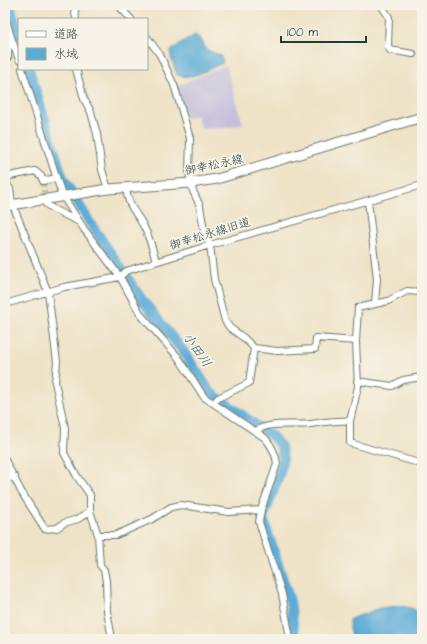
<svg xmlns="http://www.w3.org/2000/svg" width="427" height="644" viewBox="0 0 427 644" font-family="'Architects Daughter','Klee One',sans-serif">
<rect width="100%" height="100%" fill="#f7f3e8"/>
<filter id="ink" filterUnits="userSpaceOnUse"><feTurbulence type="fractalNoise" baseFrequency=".025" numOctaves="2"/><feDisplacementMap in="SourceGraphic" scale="8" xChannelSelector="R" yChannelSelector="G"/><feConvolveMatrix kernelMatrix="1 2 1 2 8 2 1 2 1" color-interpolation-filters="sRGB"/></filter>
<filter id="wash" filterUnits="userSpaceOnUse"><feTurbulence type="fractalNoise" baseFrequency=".012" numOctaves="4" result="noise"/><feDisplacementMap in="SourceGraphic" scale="16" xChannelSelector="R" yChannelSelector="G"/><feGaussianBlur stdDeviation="0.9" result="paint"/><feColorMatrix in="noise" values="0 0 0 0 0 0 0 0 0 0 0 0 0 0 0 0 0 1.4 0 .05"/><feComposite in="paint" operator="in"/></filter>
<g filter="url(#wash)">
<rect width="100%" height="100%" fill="#efe3c7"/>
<path fill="#c5c0da" d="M226 65 243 124 226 128 201 129 196 115 186 118 176 86Z"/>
<path fill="#5cacd7" stroke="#3e7486" d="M195 35 201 39 206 49 221 56 223 63C209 68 192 81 177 75L171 58V51L179 44Z
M400 606C424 608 422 618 422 639H353L350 628V619L380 608Z"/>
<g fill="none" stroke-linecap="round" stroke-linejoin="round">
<path stroke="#5cacd7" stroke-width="10" d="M10 5 19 36
M29 69 63 178 89 221 143 301 184 352 210 392 273 437 281 447 283 459 280 473 263 518 290 601 294 632 297 639"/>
</g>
</g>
<g filter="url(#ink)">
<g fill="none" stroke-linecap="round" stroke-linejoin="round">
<path stroke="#c5c2aa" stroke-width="6" stroke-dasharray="6 3" stroke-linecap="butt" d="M43 181 45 201"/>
<g stroke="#687767" stroke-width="8">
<path id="street" d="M74 5 76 19
M118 5 131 19
M381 5 389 17 388 47 390 50 413 54
M5 17 9 30 8 57 5 61
M9 31 19 60
M147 37 160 55 174 85 190 138 189 173 193 191 200 206 204 231 210 245 214 279 225 321 230 328 244 338 254 348 277 351 315 349 316 338 356 341
M22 69 62 195 84 229 120 277 141 315 178 357 204 397 265 438C272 446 276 453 277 464L261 510 259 522 282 594 290 639
M76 69 84 99 91 112 97 134 102 170 108 189
M5 177 35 171 41 176 43 181 56 178
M5 181 10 189 12 203 48 292 57 362 55 382 65 428 64 453 78 478 90 495V511L98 535H116L152 519 171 507 181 505 229 512 261 510
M126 188C128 208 137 212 145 229 150 239 153 251 156 261
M368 201 377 279 375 303
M46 204 53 209 79 222
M422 292 407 291 388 301 358 308 356 341 358 387 350 421V443L422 464
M5 304 64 287 120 277 126 271 210 245 422 185
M357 381 392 386 403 380 422 377
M213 403 218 398 249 383 254 348
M255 431C272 421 292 426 310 424 324 422 335 420 350 421
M5 460 22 493 45 529 57 528 64 523 78 519 90 511
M5 478 15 477
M98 535 100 565 104 570 106 581 107 611 112 639"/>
</g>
<g stroke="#687767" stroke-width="11">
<path id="secondary" d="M5 206 108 189 191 183 217 179 422 117"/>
</g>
<use href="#street" stroke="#fff" stroke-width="6"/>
<use href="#secondary" stroke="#fff" stroke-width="9"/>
</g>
</g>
<g text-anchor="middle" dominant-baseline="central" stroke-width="3.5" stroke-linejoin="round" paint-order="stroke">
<g font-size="12" fill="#1f3d34" stroke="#f7f3e8">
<text transform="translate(214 165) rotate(-12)">御幸松永線</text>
<text transform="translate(210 234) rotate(-17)">御幸松永線旧道</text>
</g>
<g font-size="13" font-style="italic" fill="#2e595d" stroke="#f7f3e8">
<text transform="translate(197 350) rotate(55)">小田川</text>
</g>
</g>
<rect width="427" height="644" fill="none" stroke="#f7f3e8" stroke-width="20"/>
<rect x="18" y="18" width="130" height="52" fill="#f7f3e8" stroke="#a1aaa0"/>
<rect x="26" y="31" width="20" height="6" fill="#ffffff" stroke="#a1aaa0"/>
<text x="54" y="38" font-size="12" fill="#1f3d34">道路</text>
<rect x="26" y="48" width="20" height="12" fill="#5cacd7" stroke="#a1aaa0"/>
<text x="54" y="58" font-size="12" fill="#1f3d34">水域</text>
<path d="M281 36v6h85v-6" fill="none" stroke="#1f3d34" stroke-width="2"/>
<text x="287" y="36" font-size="12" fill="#1f3d34" stroke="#f7f3e8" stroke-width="3" paint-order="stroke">100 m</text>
</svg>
